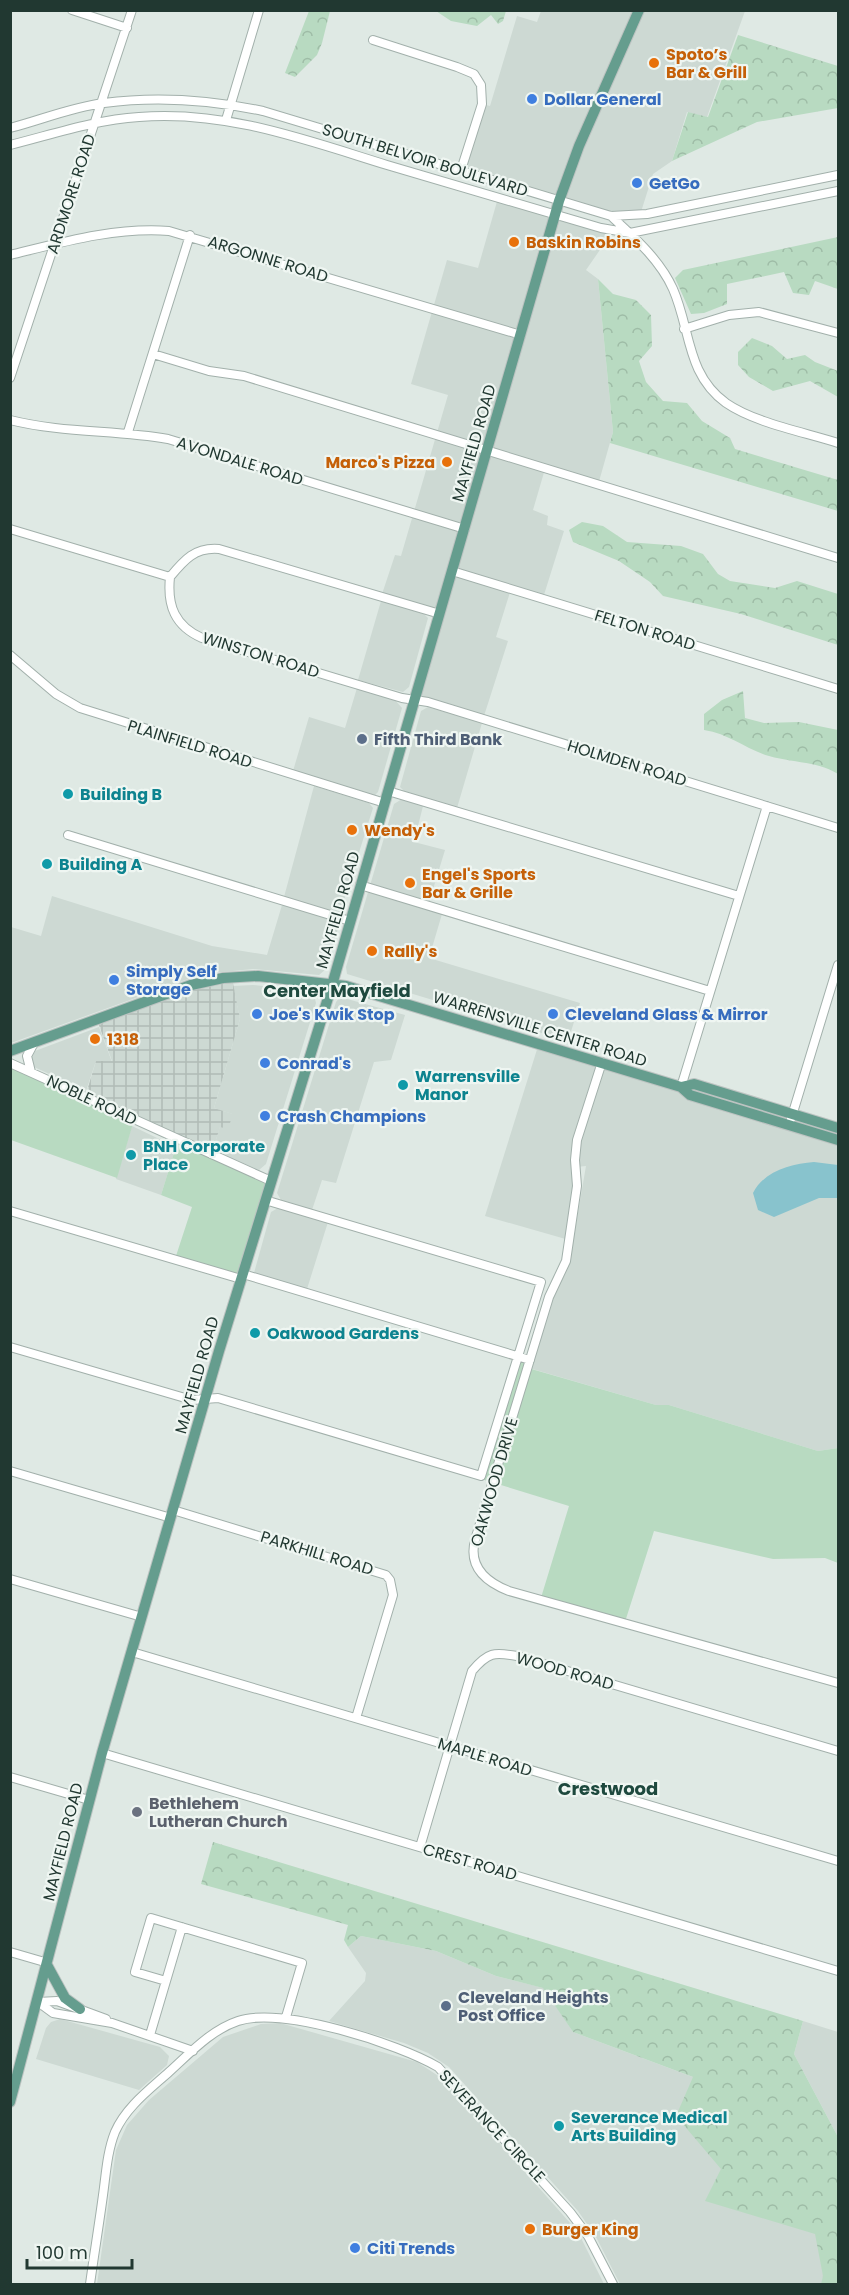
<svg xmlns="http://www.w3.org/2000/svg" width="849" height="2295" viewBox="0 0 849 2295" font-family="Poppins,sans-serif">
<defs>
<pattern id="industrial-grid" width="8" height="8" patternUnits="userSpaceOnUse" patternTransform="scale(1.5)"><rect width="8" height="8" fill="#cdd9d3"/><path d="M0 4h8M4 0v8" fill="none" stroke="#b0bbb6"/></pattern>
<pattern id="forest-crowns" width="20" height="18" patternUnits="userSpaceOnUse" patternTransform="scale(1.5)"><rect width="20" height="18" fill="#b8dac1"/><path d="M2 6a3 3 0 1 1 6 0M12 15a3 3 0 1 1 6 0" fill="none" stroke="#9ebca6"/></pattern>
</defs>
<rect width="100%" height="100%" fill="#dfe9e4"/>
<path fill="#cdd9d3" d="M541 11H745L707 117 687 112 672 161 653 174 640 215 611 216 461 170 482 104 490 106 517 16 537 22Z
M498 198 613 231 586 270 598 279 613 432 598 485 545 469 533 510 548 516 547 525 564 531 543 598 511 589 496 637 508 641 483 719 415 698 439 614 381 597 395 555 401 556 448 395 411 384 447 260 478 268Z
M381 601 424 614 428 618 409 687 403 692 358 680Z
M357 688 395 700 402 708 378 792 375 795 293 771 309 717 345 728Z
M428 707 482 723 457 808 404 791 400 787 421 711Z
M314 786 369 803 373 808 340 913 284 897Z
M402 799 423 806 414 842 445 850 427 909 442 914 429 958 580 1003 568 1041 347 974 346 967 394 804Z
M52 896 212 946 267 955 282 905 336 921 339 925 326 969 319 975 253 969 202 974 11 1043V927L41 936Z
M253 985 308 991 314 995 316 1003 266 1164 259 1170 213 1150 220 1126 232 1114 214 1108 240 1019 233 986Z
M340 997 405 1015 391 1060 374 1062 336 1183 322 1180 312 1210 281 1200 277 1193 336 1002Z
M99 1027 112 1062 96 1061 86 1091 32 1066 30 1056 35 1051Z
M539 1043 681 1087 760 1122 838 1146V1448L818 1451 669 1405H656L529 1368 554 1292 570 1259 586 1166 576 1167 569 1240 485 1216Z
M132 1126 176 1147 161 1195 116 1179Z
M278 1208 328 1222 307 1289 254 1273 271 1212Z
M361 1936 436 1951 496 1976 544 1988 573 2032 754 2100 838 2241V2284H620L596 2237 578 2211 449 2067 428 2053 404 2043 329 2021 365 1981 366 1973 348 1947Z
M60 2019 160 2047 169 2056 167 2065 139 2090 36 2059 46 2028 51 2022Z
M803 2021 838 2032V2137L794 2054Z
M280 2023 417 2062 443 2079 578 2232 604 2284H97L116 2150 127 2125 149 2100 223 2037 261 2024Z"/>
<path fill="url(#industrial-grid)" d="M232 978 240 1019 214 1108 233 1114 228 1129 220 1127 211 1156 85 1097 96 1061H112L97 1020Z"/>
<path fill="#b8dac1" d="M10 1063 134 1120 117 1178 11 1140Z
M178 1140 271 1181 241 1279 175 1259 192 1207 161 1195Z
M518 1356 530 1360 528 1368 656 1405H669L818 1451 838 1448V1563L825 1558 773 1559 654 1531 624 1625 540 1601 569 1506 478 1478Z"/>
<path fill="url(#forest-crowns)" d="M309 11H330L322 43 317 55 295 77 285 73Z
M436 11H506L503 21 498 24 491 15 477 26 451 21Z
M738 35 838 66V108L757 122 672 161 688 112 708 117Z
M838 237V289L815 281 809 295 793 293 784 272 727 284V304L704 313 691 314 675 278 683 270Z
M598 279 613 294 636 300 651 315 652 346 639 361 646 382 663 401 687 403 702 421 730 438 735 449 838 480V511L610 443 613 432Z
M752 338 772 346 787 359 805 355 815 362 838 371V397L810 381 773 391 749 377 738 365V352Z
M582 522 603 526 627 542 681 546 703 554 718 574 730 581 775 588 797 581 838 594V645L741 614 663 596 650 582 619 561 573 542 569 530Z
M743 691 745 718 764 723 799 722 838 730V774C817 761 793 763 769 756 745 749 730 734 704 730V714L722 700Z
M213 1842 803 2021 794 2054 838 2137V2284H821L823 2276 815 2234 705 2201 721 2169 676 2116 693 2077 573 2032 543 1988 496 1976 436 1951 361 1936 348 1947 344 1940 348 1925 201 1884Z"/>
<path fill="#88c3cd" d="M814 1162 838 1165V1198H819L774 1217 758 1210 753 1193C764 1171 791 1164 814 1162Z"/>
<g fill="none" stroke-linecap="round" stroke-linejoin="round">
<g stroke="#a2b0ab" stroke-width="10">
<path id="minor" d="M72 10 127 28
M373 40 457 67 474 74 481 85 482 104 461 170
M226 120 259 10
M10 128C41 120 72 107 104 103 157 96 211 100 263 111L611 216 647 214 838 175
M10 145C54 134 94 120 139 117 226 110 306 140 387 165 459 186 530 207 601 228L630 233 838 191
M611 216C635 238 660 260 673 289 691 330 686 374 726 403 755 423 804 432 838 443
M10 255C63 242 115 227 169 231L521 335
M684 329 729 315 759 312 838 333
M153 354 209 371 244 376 838 558
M10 378 132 10
M10 420C62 433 115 430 168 439L465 529
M128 432 190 235
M10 529 170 577C167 606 175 626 202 638L402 698 428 702 838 828
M452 571 838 689
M170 577C184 560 195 547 219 549L440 614
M10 655 56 694 80 708 385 803
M388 791 739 896
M68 835 350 921
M360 885 710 991
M602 1062 577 1140 575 1160 577 1186 566 1261 549 1297 475 1540C468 1567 486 1582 509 1591L838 1683
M10 1063 271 1181
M31 1072 27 1056 34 1043
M681 1087 767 806
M791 1119 838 965
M10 1211 241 1279
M243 1274 530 1360
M10 1347 192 1400 218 1398 481 1476 541 1282 265 1200
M10 1471 171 1518
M173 1510 386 1575 390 1580 393 1595 356 1718
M10 1579 142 1617
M132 1652 838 1861
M102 1753 838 1971
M10 1777 89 1800
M420 1847 472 1671C488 1652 494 1652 517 1656L838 1751
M10 1952 48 1963
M166 1981 135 1972 151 1918 302 1963 286 2017
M38 2002 53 2013 112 2023 193 2051
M38 2002 57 2001 106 2019
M150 2035 182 1927
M90 2284C94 2255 99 2225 103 2195 106 2174 107 2152 115 2132 126 2107 149 2090 169 2072 190 2053 211 2030 238 2021 282 2006 399 2044 438 2067L570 2212 588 2236 613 2284"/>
</g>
<g stroke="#bcc3c1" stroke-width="12">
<path id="major" d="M10 1051 191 985 223 978 258 976 346 986 681 1087 690 1095 838 1140
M681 1087 694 1084 838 1128
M47 1965 65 1998 80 2009
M10 2102 102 1753 219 1351 332 985 559 201 579 146 639 10"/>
</g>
<use href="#minor" stroke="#fff" stroke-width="8"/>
<use href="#major" stroke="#659d8e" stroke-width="10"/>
</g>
<g fill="#e8710a" stroke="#eff6f2" stroke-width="2">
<circle cx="654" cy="63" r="6"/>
<circle cx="514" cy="242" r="6"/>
<circle cx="447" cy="462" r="6"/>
<circle cx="352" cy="830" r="6"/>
<circle cx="410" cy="883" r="6"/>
<circle cx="372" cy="951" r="6"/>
<circle cx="95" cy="1039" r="6"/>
<circle cx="530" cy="2229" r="6"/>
</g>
<g fill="#3f7fe0" stroke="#eff6f2" stroke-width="2">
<circle cx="532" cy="99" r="6"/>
<circle cx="637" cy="183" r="6"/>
<circle cx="114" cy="980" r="6"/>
<circle cx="257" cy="1014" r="6"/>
<circle cx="553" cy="1014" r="6"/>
<circle cx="265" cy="1063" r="6"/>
<circle cx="265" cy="1116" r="6"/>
<circle cx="355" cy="2248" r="6"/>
</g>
<g fill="#5c6f8a" stroke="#eff6f2" stroke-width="2">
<circle cx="362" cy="739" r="6"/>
<circle cx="446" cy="2006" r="6"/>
</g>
<g fill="#0f9aa8" stroke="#eff6f2" stroke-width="2">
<circle cx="68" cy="794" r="6"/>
<circle cx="47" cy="864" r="6"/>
<circle cx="403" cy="1085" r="6"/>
<circle cx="131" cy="1155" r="6"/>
<circle cx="255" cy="1333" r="6"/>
<circle cx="559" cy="2126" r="6"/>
</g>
<circle fill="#6b7280" stroke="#eff6f2" stroke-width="2" cx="137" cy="1812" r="6"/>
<g text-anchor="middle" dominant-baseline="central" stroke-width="4.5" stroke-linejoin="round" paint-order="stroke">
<g font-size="16" font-weight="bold" fill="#c56008" stroke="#eff6f2" text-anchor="start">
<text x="666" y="54">Spoto’s<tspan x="666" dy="18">Bar &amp; Grill</tspan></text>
<text x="526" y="242">Baskin Robins</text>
<text x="435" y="462" text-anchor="end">Marco's Pizza</text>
<text x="364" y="830">Wendy's</text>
<text x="422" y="874">Engel's Sports<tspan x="422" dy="18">Bar &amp; Grille</tspan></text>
<text x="384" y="951">Rally's</text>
<text x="107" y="1039">1318</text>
<text x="542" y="2229">Burger King</text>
</g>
<g font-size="16" font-weight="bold" fill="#366cbe" stroke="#eff6f2" text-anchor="start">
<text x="544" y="99">Dollar General</text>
<text x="649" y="183">GetGo</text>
<text x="126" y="971">Simply Self<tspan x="126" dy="18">Storage</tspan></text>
<text x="269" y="1014">Joe's Kwik Stop</text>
<text x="565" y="1014">Cleveland Glass &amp; Mirror</text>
<text x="277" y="1063">Conrad's</text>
<text x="277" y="1116">Crash Champions</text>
<text x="367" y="2248">Citi Trends</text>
</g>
<g font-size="16" fill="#213831" stroke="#eff6f2">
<text transform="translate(425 160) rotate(17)">SOUTH BELVOIR BOULEVARD</text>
<text transform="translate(71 194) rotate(-72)">ARDMORE ROAD</text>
<text transform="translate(268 259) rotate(17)">ARGONNE ROAD</text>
<text transform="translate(474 443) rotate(-74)">MAYFIELD ROAD</text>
<text transform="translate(240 461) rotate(17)">AVONDALE ROAD</text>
<text transform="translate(645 630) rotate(17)">FELTON ROAD</text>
<text transform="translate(261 655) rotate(17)">WINSTON ROAD</text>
<text transform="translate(190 744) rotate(17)">PLAINFIELD ROAD</text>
<text transform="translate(627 763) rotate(17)">HOLMDEN ROAD</text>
<text transform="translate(338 910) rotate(-74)">MAYFIELD ROAD</text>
<text transform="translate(540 1029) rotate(17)">WARRENSVILLE CENTER ROAD</text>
<text transform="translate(92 1100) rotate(25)">NOBLE ROAD</text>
<text transform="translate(197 1375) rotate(-74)">MAYFIELD ROAD</text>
<text transform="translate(494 1482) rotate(-74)">OAKWOOD DRIVE</text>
<text transform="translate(317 1553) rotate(17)">PARKHILL ROAD</text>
<text transform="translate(565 1671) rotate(16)">WOOD ROAD</text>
<text transform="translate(485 1757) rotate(17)">MAPLE ROAD</text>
<text transform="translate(63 1842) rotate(-76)">MAYFIELD ROAD</text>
<text transform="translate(470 1862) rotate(16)">CREST ROAD</text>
<text transform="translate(492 2126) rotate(47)">SEVERANCE CIRCLE</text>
</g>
<g font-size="16" font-weight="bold" fill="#4e5e75" stroke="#eff6f2" text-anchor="start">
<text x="374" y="739">Fifth Third Bank</text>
<text x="458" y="1997">Cleveland Heights<tspan x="458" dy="18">Post Office</tspan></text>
</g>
<g font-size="16" font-weight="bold" fill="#0d838f" stroke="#eff6f2" text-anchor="start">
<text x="80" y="794">Building B</text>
<text x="59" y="864">Building A</text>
<text x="415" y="1076">Warrensville<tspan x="415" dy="18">Manor</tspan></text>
<text x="143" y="1146">BNH Corporate<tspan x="143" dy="18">Place</tspan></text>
<text x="267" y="1333">Oakwood Gardens</text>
<text x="571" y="2117">Severance Medical<tspan x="571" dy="18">Arts Building</tspan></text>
</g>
<g font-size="16" font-weight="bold" fill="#5b616d" stroke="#eff6f2" text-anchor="start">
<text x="149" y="1803">Bethlehem<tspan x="149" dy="18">Lutheran Church</tspan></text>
</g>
<g font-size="18" font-weight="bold" fill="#1e493e" stroke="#eff6f2">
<text x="337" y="990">Center Mayfield</text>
<text x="608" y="1788">Crestwood</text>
</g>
</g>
<rect width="849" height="2295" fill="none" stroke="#213831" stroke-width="24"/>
<path d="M27 2259v9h105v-9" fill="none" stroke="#213831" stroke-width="3"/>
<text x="36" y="2259" font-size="18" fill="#213831" stroke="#eff6f2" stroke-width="4.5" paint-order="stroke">100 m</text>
</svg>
